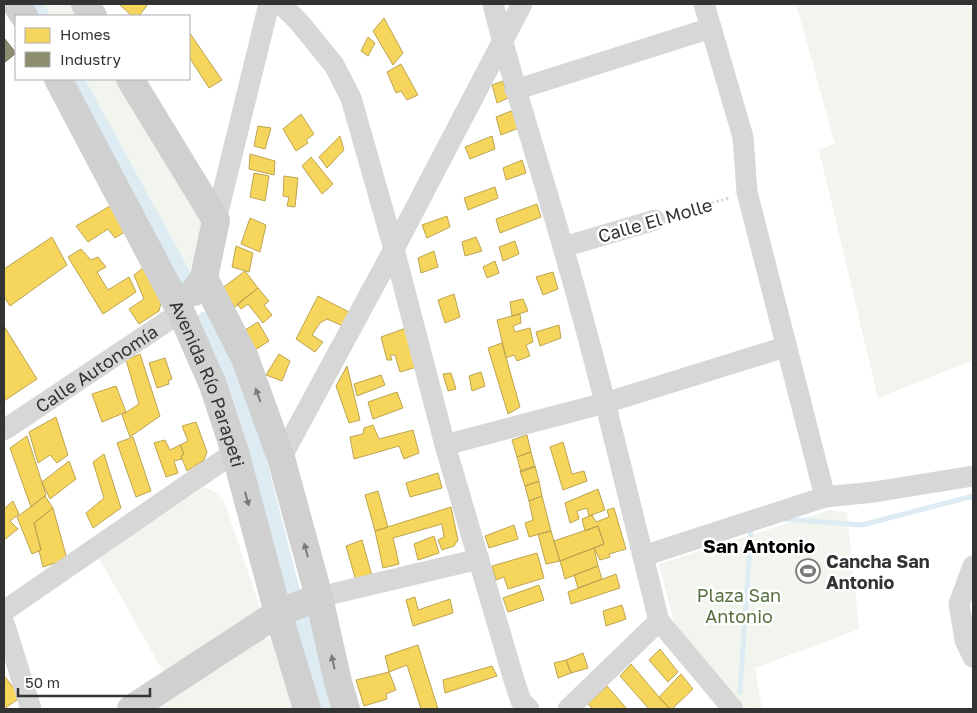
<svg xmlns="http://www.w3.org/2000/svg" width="977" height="713" viewBox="0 0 977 713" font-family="'Golos Text',sans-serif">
<rect width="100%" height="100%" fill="#fff"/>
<path fill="#f1f5ed" d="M26 4H71L79 16H34Z
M796 4H969L973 13V360L878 398 819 150 835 144Z
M68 79H118L202 215 193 269 183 293Z
M204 487 215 492 224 501 261 610 165 675 99 558Z
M830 510 847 512 859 629 755 668 762 709H747L677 634 659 564Z
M257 636 271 640 293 709H153Z"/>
<path fill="#f6d55c" stroke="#bca450" d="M119 4H148L139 16H132Z
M384 18 403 53 393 65 373 31Z
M189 32 222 80 209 88 189 57Z
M368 37 375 43 368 56 361 51Z
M401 64 418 95 407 100 401 91 396 93 387 72Z
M503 81 508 98 497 103 492 85Z
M511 111 517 114 521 127 501 135 496 117Z
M301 114 314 134 306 140 308 143 296 151 283 129Z
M258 126 271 128 265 149 254 146Z
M340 136 344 150 327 168 319 157Z
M492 136 495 149 470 159 465 147Z
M250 154 275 161 274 175 249 169Z
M311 157 333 184 322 194 302 166Z
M522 160 526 173 506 180 503 168Z
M254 173 269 176 265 201 250 197Z
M284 176 298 178 295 207 287 206 289 197 283 196Z
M495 187 498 198 468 210 464 198Z
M537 204 541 217 500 233 496 219Z
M110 206 125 232 115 238 108 229 88 242 76 226Z
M447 216 450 227 427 238 422 225Z
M250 218 266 225 260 252 241 244Z
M52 237 67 265 10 306 4 297V269Z
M476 237 482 251 465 256 462 242Z
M515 241 519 254 503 261 499 247Z
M236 246 253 253 249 272 232 267Z
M81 249 91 260 98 257 106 267 97 272 108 290 129 277 136 292 103 314 68 257Z
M434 251 438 267 421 273 418 258Z
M495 261 499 273 487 278 483 267Z
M144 267 162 299 159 311 139 324 129 309 144 299 134 275Z
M245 271 258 288 235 307 221 289Z
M553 272 558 289 543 295 536 277Z
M258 288 269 301 264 305 272 315 263 323 248 304 241 309 237 304Z
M454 294 460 317 445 323 438 300Z
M318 296 351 313 343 326 327 319 320 323 312 335 323 342 315 352 296 339Z
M523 299 528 311 512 316 510 302Z
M520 314 521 323 513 326 515 332 530 328 533 342 526 345 530 356 517 361 514 355 506 358 497 320Z
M258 322 269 341 255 350 245 330Z
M559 325 561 338 540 346 536 332Z
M4 326 37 379 4 401Z
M409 327 417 367 400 372 395 355H390L392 360H387L381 337Z
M502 343 520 407 508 414 488 348Z
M140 354 160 416 130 437 122 415 139 404 126 360Z
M279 354 290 361 282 381 266 375Z
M165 358 172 379 168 381 169 384 157 388 149 363Z
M347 366 360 420 349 423 336 386Z
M481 372 485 386 472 391 469 376Z
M451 373 456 389 448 391 443 374Z
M381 375 385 385 357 396 354 384Z
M116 386 126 412 102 422 92 394Z
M397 392 403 408 373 419 368 402Z
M56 417 68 455 57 463 50 455 38 463 29 432Z
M196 422 207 452 204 460 187 471 181 456 184 454 180 445 188 441 182 426Z
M373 425 379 439 413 430 419 453 404 459 399 446 354 459 350 437 363 434 364 428Z
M527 435 531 452 517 457 512 440Z
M27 436 46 495 31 507 10 448Z
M133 437 151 491 136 497 117 443Z
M165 440 170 450 180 445 184 454 181 456 182 459 174 461 178 473 166 477 154 443Z
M563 442 572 474 584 471 587 481 563 490 550 447Z
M531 452 535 467 521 472 517 457Z
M104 454 121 508 93 528 86 513 104 498 93 462Z
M69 461 76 479 50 499 42 482Z
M535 466 539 481 525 486 520 471Z
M438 473 442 488 410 497 406 483Z
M539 481 542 496 529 501 525 486Z
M598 489 605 510 589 516 587 508 577 511 579 519 570 523 565 503Z
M378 491 388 527 375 531 365 495Z
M45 496 53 508 34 523 41 550 32 554 17 517Z
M542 496 551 531 529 537 525 523 533 520 529 501Z
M13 501 19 514 10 521 18 529 4 540V509Z
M451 507 458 540 454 546 442 550 438 540 444 537 442 524 393 538 399 564 383 568 375 531Z
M53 508 67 559 43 567 39 551 41 550 34 523Z
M614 508 626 549 609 554 610 557 600 560 594 548 604 544 598 526 585 531 582 519 592 515 596 522 609 517 607 510Z
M514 525 518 539 489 548 485 536Z
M598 526 604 544 560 561 554 541Z
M551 531 560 561 546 564 538 534Z
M434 536 439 553 418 560 414 544Z
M362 540 372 576 356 581 346 546Z
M594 548 598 566 565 579 560 561Z
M537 553 544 578 508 589 504 577 496 580 492 566Z
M598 566 602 579 578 588 574 575Z
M616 574 620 588 571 604 568 592Z
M539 585 544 600 508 612 503 598Z
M415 597 418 610 450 599 453 613 413 626 406 600Z
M622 605 626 619 606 626 603 611Z
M418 645 438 709H421L407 665 389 672 385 656Z
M660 649 678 672 668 682 649 660Z
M583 653 588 668 571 673 566 660Z
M566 660 571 673 558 678 554 663Z
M631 664 659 697 670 709H649L620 676Z
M492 666 497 676 445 693 443 680Z
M389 672 396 690 386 694 387 699 364 706 356 680Z
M681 674 693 689 672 709H670L659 697Z
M5 677 21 697 4 709V678Z
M607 686 627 709H593L588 704Z"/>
<path fill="#8c8c6e" stroke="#71715c" d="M4 38 16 53 4 63Z"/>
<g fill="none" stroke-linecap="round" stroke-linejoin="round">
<path stroke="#ddebf3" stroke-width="5" d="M783 519 862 525 973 496
M740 692 751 531 753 528"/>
<path stroke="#ddebf3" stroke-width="19" d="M32 4 40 16
M74 79 187 286
M206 321 229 365 240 395 290 589
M300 616 324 709"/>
<path stroke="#d6d6d6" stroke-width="3" stroke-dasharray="2.5 2.5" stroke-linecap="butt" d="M673 214 729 198"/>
<g stroke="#d7d7d7" stroke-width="21">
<path d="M281 4 299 22 334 65 351 98 394 249 445 445 514 680 521 701 529 709"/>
<path d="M493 4C513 86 540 166 563 247 599 371 628 496 659 621L568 709"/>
<path d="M704 4 743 137 747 192 825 497"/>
<path d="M515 90 711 28"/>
<path d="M216 220 269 4"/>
<path d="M563 247 655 220"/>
<path id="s1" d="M4 430 181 312"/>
<path d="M445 445 605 403 785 347"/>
<path d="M281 458 394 249 522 4"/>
<path d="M643 556 825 497 874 492 973 476"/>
<path d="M973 566 959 604 965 640 973 657"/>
<path d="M319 597 479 559"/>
<path d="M4 611 235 452"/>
<path d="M659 621 733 709"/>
<path d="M4 623 31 709"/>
</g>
<g stroke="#d0d0d0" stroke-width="28">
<path d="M16 4 24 16"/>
<path d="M85 4 93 16"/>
<path id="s2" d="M58 79 181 312 213 385 235 452 278 613 307 709"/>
<path d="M130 79 216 220 204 278 194 292"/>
<path d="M204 278 245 358 281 458 319 597 338 682 346 709"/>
<path d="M131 709 278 613 319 597"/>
</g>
</g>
<defs><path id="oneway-solid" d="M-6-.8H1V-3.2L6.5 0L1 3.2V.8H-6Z" transform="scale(1.25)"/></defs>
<g fill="#7a7a7a">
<use href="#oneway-solid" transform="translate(258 395) rotate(-110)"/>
<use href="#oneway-solid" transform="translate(247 499) rotate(75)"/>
<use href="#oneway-solid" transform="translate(306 550) rotate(-105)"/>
<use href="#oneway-solid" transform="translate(333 662) rotate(-102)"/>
</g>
<defs>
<g id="stadium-ring" transform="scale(1.25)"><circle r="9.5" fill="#fff" stroke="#7a7a7a" stroke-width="1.5"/><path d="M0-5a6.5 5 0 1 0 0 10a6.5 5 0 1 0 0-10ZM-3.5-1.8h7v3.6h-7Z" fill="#7a7a7a"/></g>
</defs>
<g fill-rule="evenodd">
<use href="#stadium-ring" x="808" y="571"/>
</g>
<g text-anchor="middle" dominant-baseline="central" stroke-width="5" stroke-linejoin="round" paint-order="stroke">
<g font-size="18" fill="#333" stroke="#fff">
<text transform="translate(655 220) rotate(-16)">Calle El Molle</text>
<text stroke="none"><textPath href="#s1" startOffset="111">Calle Autonomía</textPath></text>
<text stroke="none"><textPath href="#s2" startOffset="340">Avenida Río Parapeti</textPath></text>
</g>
<g font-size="18" font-weight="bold" fill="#333" stroke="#fff" text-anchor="start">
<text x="826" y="561">Cancha San<tspan x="826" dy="21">Antonio</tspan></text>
</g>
<g font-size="18" fill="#56703f" stroke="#fff">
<text x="739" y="595">Plaza San<tspan x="739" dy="21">Antonio</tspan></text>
</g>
<g font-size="19" font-weight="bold" fill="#000" stroke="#fff">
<text x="759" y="545">San Antonio</text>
</g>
</g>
<rect width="977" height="713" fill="none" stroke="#333333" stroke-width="10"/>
<rect x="15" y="15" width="175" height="65" fill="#ffffff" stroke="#adadad"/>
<rect x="25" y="28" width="25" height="15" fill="#f6d55c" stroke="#adadad"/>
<text x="60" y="40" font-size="15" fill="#333333">Homes</text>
<rect x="25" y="52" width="25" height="15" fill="#8c8c6e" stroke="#adadad"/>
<text x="60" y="65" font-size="15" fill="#333333">Industry</text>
<path d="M18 688v8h132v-8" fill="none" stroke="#333333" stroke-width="2.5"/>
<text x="25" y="688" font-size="15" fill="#333333" stroke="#ffffff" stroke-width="4" paint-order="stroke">50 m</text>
</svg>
